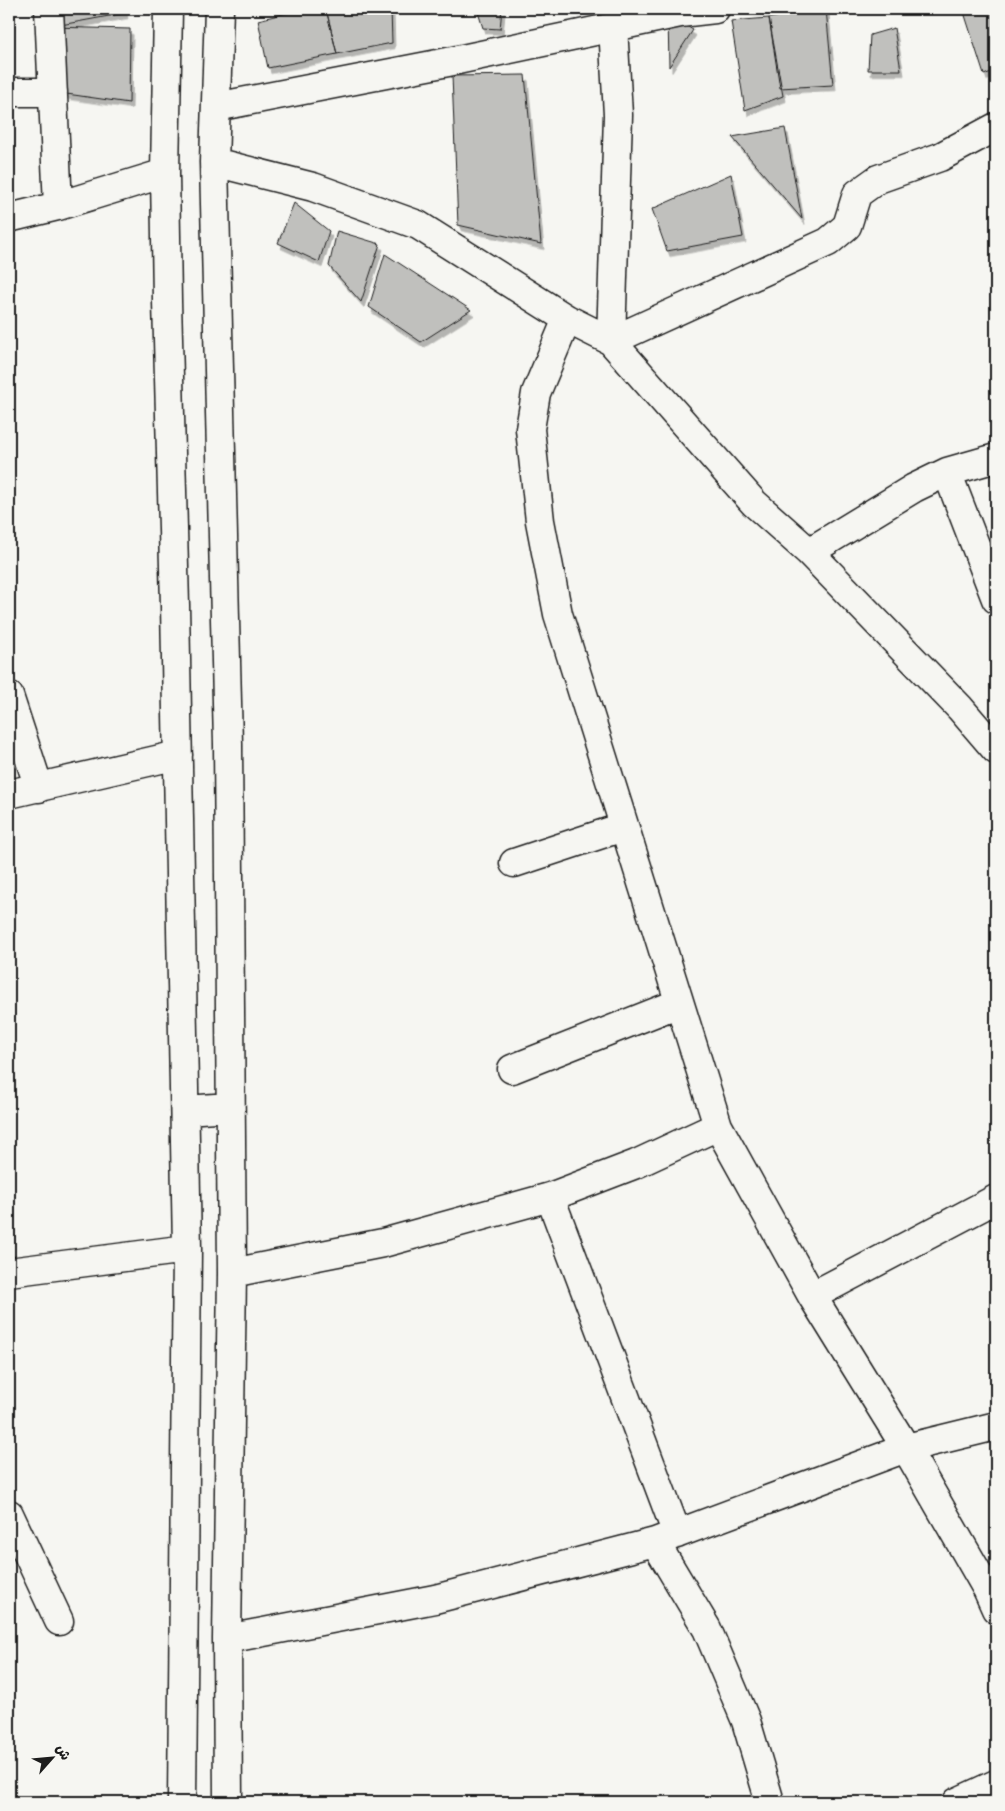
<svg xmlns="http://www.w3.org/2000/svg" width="1005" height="1811" viewBox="0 0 1005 1811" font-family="'Playpen Sans','Playpen Sans Arabic',sans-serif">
<defs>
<filter id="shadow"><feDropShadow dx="3" dy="5.5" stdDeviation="0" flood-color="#0004"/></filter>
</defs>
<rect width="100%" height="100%" fill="#f6f6f2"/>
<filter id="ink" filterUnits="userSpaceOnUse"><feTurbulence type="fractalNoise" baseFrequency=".02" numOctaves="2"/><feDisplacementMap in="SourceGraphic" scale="10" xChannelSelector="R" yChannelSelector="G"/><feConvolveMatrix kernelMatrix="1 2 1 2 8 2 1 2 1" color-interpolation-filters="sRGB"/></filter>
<g filter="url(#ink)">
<path fill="#c0c0bd" stroke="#1c1c1c" filter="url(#shadow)" d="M55 9H124L125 13 50 27Z
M303 9H326L337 54 268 68 258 20Z
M326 9H391L392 43 337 54Z
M477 9H502L500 29 483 28Z
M826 9 833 85 780 88 769 18Z
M963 9H996V70L984 75Z
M668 15 693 30 669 67Z
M769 18 783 96 745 110 731 21Z
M50 27 130 29 129 103 53 92Z
M894 28 901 70H868L870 35Z
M525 75 541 244 458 225 452 76Z
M785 128 802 219 732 137Z
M731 174 743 237 667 251 652 209Z
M294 203 329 231 319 262 278 243Z
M337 231 380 244 361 302 329 266Z
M385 254 471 310 421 342 369 307Z"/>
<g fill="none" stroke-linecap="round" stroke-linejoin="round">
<g stroke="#1c1c1c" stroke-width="31">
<path id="minor" d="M49 9 58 206
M168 9 165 173 167 301 175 605 187 1249 182 1802
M219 9 214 162 228 744 232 1273 227 1639 228 1802
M613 26 618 115 611 341 828 242 847 226 857 194 878 179 940 157 996 127
M9 92H53
M216 107 448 62 680 13 715 9
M214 162 313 187 418 225 567 319 611 341 754 503 809 552 960 708 996 750
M9 218 58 206 165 173
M567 319 536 393 530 429 540 521 558 614 718 1126 812 1296 906 1448 987 1589 996 1609
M947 472 996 599
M809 552 914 488 947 472 996 458
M9 696 39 788
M9 794 178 755
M514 863 623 827
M512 1069 679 1003
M185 1110 230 1107
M550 1197 677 1534
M9 1272 187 1249
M232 1273 383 1243 550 1197 636 1164 718 1126
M812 1296 996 1199
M9 1514 59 1621
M655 1542 707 1629 746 1721 770 1802
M227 1639 435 1599 655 1542 906 1448 996 1426
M957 1802 996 1784"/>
</g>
<use href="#minor" stroke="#f6f6f2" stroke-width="28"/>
</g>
</g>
<rect width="1005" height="1811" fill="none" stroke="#f6f6f2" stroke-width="30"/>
<rect x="15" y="15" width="975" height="1781" fill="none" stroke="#1c1c1c" stroke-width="2" filter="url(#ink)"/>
<g transform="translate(52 1758) rotate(63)" stroke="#f6f6f2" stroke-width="4" paint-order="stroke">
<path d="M0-4L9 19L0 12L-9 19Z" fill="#1c1c1c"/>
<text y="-8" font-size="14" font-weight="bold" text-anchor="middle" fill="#1c1c1c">ش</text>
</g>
</svg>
